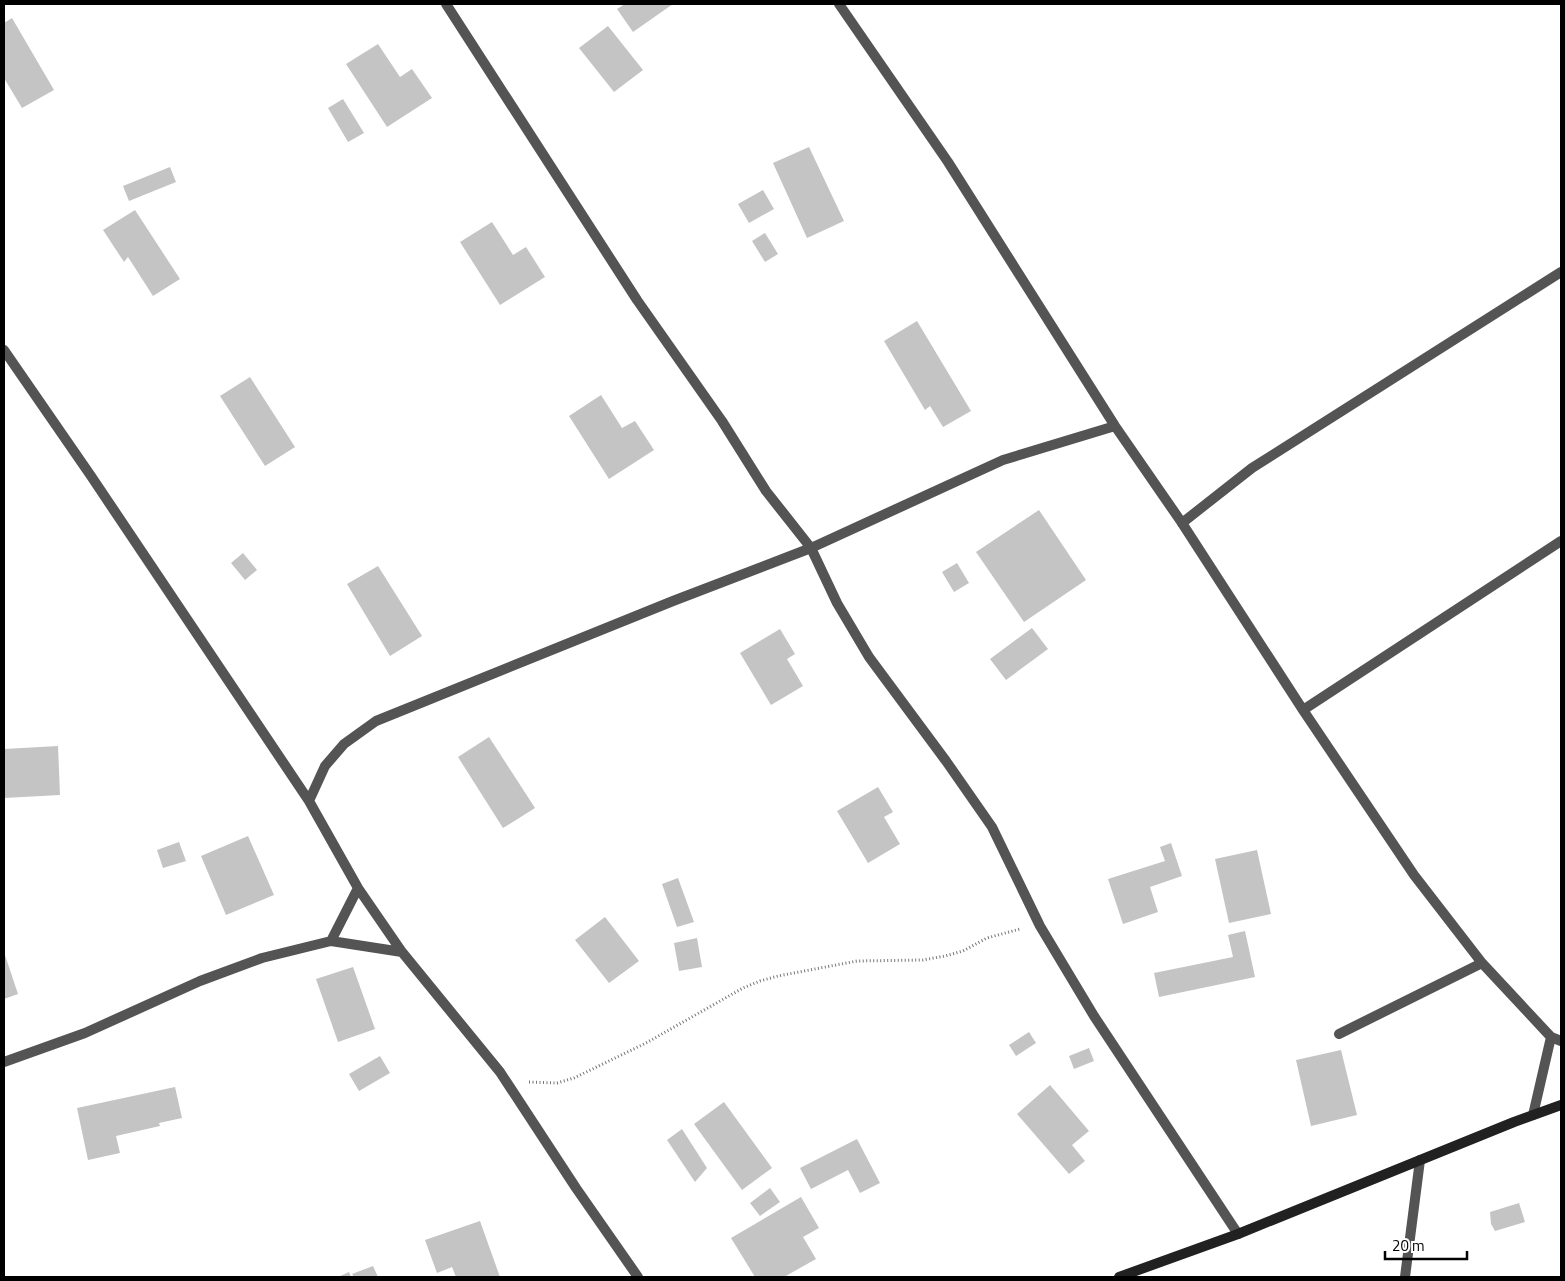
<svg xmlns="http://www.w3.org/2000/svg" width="1565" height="1281" viewBox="0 0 1565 1281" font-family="'Titillium Web',sans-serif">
<rect width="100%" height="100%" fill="#fff"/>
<path fill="#c4c4c4" d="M625 4H673L633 32 617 9Z
M12 18 54 90 22 108 4 78V23Z
M608 26 643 70 614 92 579 48Z
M378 44 400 77 412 69 432 98 387 127 346 64Z
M343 99 364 133 348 142 328 108Z
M809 147 844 221 807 238 773 163Z
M170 167 176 182 129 201 123 186Z
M763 190 774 209 749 223 738 204Z
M135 210 180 279 153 296 128 257 124 262 103 230Z
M492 222 513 255 526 247 545 277 500 305 460 242Z
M765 233 778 254 765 262 752 241Z
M917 321 971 411 943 427 930 406 925 410 884 341Z
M250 377 295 447 265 466 220 396Z
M601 395 622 428 635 421 654 450 609 479 569 416Z
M1039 510 1086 580 1024 622 976 552Z
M243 553 257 570 245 580 231 563Z
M957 563 969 583 954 592 942 572Z
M378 566 422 636 390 656 347 584Z
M1032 628 1048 649 1006 680 990 659Z
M780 629 795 654 787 659 803 686 771 705 740 653Z
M489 737 535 808 503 828 458 757Z
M58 746 60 795 4 798V749Z
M878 787 893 812 884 817 900 844 868 863 837 811Z
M248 836 274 895 226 915 201 856Z
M179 842 186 861 163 868 157 850Z
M1171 843 1182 876 1150 887 1158 912 1123 924 1108 879 1165 861 1160 847Z
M1257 850 1271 914 1229 923 1215 859Z
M678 878 694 922 677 927 662 884Z
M605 917 639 961 609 983 575 940Z
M1245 931 1255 977 1159 997 1154 973 1233 957 1228 935Z
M697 938 702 967 679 971 674 943Z
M4 952 18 994 4 999Z
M353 967 375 1029 338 1042 316 979Z
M1029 1032 1036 1043 1016 1056 1009 1045Z
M1089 1048 1094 1061 1074 1069 1069 1056Z
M1341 1050 1357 1115 1311 1126 1296 1060Z
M380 1056 390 1073 359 1091 349 1074Z
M1050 1085 1089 1131 1072 1145 1085 1161 1069 1174 1017 1114Z
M175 1087 182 1118 159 1123 160 1126 116 1136 120 1153 88 1160 77 1108Z
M724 1102 772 1168 742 1190 694 1124Z
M682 1129 707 1168 695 1182 667 1140Z
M857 1139 880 1183 860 1193 848 1170 811 1189 800 1168Z
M770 1188 780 1202 760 1216 750 1203Z
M801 1197 819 1228 803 1237 816 1259 784 1277H755L731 1238Z
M1519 1203 1525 1222 1495 1231 1491 1224 1490 1212Z
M480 1221 500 1277H456L452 1267 437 1273 425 1240Z
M373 1266 378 1277H354L352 1274Z
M349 1272 351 1277H338Z"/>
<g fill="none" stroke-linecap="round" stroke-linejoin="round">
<path stroke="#767676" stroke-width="3" stroke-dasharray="1 2.5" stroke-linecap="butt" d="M529 1082 557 1083 574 1078 646 1043 743 988 760 981 778 976 857 961 923 960 945 956 963 951 987 938 1020 929"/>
<path stroke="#545454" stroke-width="10" d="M1182 523 1252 468 1561 272
M1405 1277 1420 1160"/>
<path stroke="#545454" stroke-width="10" d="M446 4 637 300 722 421 766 491 811 548 837 603 869 657 946 761 992 827 1040 926 1094 1016 1238 1234
M839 4 948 162 1115 426 1182 523 1303 710 1414 875 1482 963 1551 1037 1561 1041
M4 350 91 476 309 801 358 888 402 952 500 1072 576 1188 638 1277
M1303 710 1561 541
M309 801 325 766 344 744 376 721 673 601 811 548 1003 460 1115 426
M331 941 358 888
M1339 1034 1482 963
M4 1062 85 1033 200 981 262 958 331 941 402 952
M1533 1115 1551 1037"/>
<path stroke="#212121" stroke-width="10" d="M1119 1277 1238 1234 1514 1122 1561 1105"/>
</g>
<rect width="1565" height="1281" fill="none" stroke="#000000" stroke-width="10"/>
<path d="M1385 1251v8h82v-8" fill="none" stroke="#000000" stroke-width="2.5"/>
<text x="1392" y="1251" font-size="15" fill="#000000" stroke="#ffffff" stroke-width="4" paint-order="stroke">20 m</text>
</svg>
